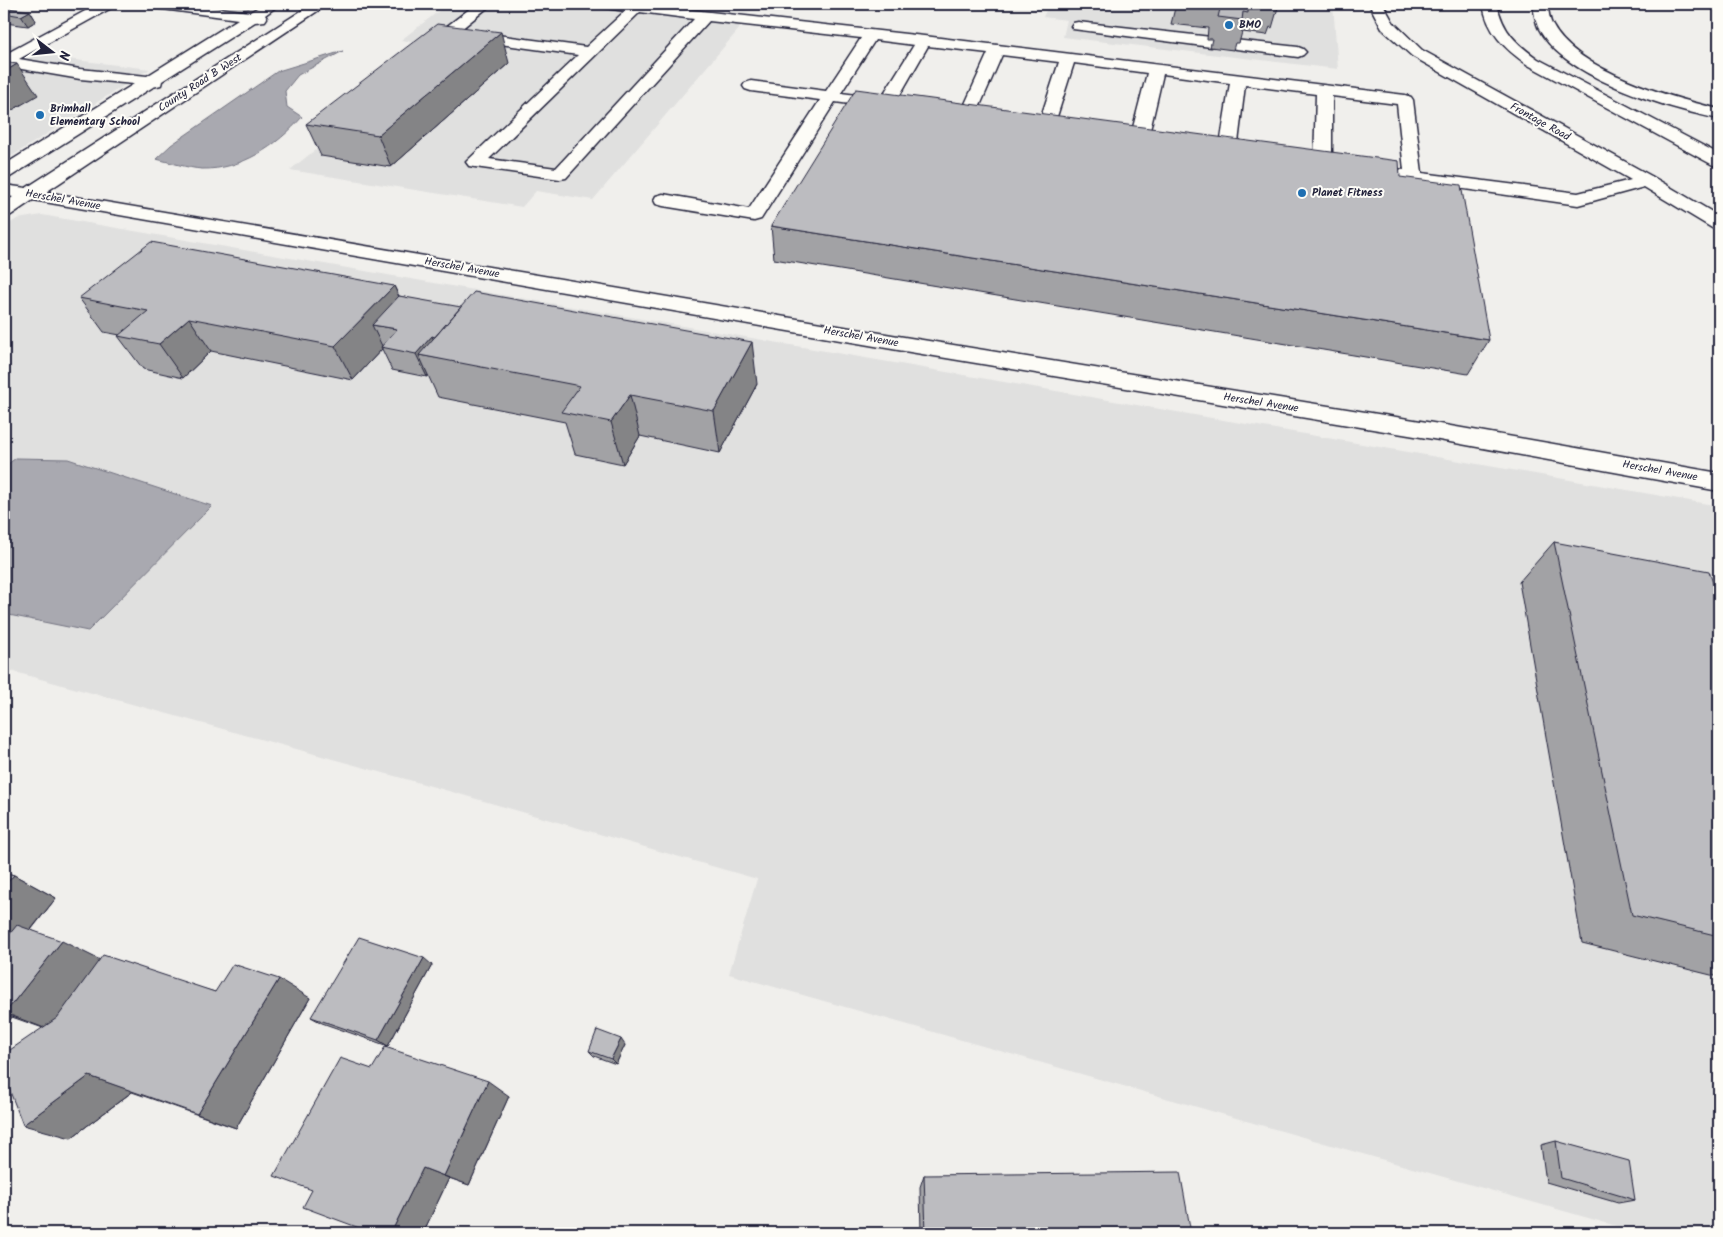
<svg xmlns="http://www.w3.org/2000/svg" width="1723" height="1237" viewBox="0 0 1723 1237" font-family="Kalam,sans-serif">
<rect width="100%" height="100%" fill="#f0efec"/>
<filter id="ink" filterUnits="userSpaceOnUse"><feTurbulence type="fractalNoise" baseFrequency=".02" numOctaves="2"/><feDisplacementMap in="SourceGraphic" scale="10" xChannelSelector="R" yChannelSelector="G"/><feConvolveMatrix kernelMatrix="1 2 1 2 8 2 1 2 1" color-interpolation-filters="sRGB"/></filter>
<g filter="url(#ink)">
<path fill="#e0e0df" d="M448 4H736L730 10 740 28 593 200 536 191 522 207 290 170 444 47 401 40Z
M1049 4H1333L1338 69 1063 37 1067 20 1043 17Z
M4 42 67 59 150 69 4 161Z
M42 215 1719 506V1233H1641L729 974 757 879 431 786 4 669V227L17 219Z"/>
<path fill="#d2d1d1" stroke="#7a7a86" d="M196 4H258C239 16 215 10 196 4Z"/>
<path fill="#a9a9b0" stroke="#737381" d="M343 51 298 75 285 91 287 107 302 117C277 146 241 170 202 169 187 168 170 162 156 159L171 145 278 71Z
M16 458 68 459 212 506 88 631 4 614V467Z"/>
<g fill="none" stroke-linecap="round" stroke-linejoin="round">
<g stroke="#22223b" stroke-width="3">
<path id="minor" d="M98 4H115L113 7 19 59 80 69 147 76 238 19 155 8 150 7 148 4H185L250 12 264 4H280L265 15 267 18 265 21 255 22 162 81 161 85 153 87 10 177 4 178V165L134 84 80 79 4 66V55Z
M312 4H328L46 192 898 336 1439 424 1719 473V491L1439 440 898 350 33 200 11 215 4 217V203L13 197 4 195V185L26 188Z
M476 4H492L460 30 586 47 625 11 599 7 597 4H639L924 36 1405 95 1411 97 1413 100 1422 173 1578 193 1631 180 1412 56 1382 29 1369 4H1383L1393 22 1422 50 1653 177 1719 216V230L1712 228 1644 187 1578 205 1357 174 1354 170 1357 166 1363 165 1404 170 1397 104 1332 96V164L1329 168 1323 169 1317 168 1314 164 1316 94 1245 85 1237 151 1234 155 1228 156 1222 155 1219 151 1230 83 1163 74 1148 139 1145 143 1139 144 1133 143 1130 139 1147 73 1074 63 1054 126 1052 130H1040L1038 126 1059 62 1002 55 976 115 974 119H962L960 115 988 53 928 46 893 107 886 109 835 102 761 219 754 221 663 206 656 204 654 200 656 196 663 194 749 209 820 100 751 91 745 89 743 86 745 83 751 81 826 91 861 38 709 21 566 178 560 179 475 167 469 166 466 162 578 55 442 36 440 33 442 30ZM640 12 694 19 556 168 489 159ZM875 40 914 45 881 98 841 93Z
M1078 22 1211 37 1216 39 1219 42 1216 45 1211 47 1073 29 1071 26 1073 23Z
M1234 40 1298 47 1303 49 1306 52 1303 55 1298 57 1229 48 1226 45 1229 42Z"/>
</g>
<g stroke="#22223b" stroke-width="3">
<path id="highway" d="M1483 4H1497C1503 32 1516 43 1538 59L1719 154V166L1713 165 1528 65C1505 49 1487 32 1483 4Z
M1533 4H1547C1549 11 1549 20 1553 26 1577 71 1673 98 1719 109V119C1668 108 1562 78 1538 27 1535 20 1534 11 1533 4Z"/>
</g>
<use href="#minor" fill="#fdfcf7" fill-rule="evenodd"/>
<use href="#highway" fill="#fdfcf7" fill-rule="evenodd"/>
</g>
<path fill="#a2a2a5" stroke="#22223b" d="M1176 4H1279L1272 28 1270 27 1267 35 1242 32 1239 43H1235L1233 50 1210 47 1212 39H1207L1208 28 1171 24Z
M4 10 30 11 36 21 28 26 5 23 4 21Z
M509 63 391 167 321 156 306 124Z
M771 226 1489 340 1468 374 774 259Z
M394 286 399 296 757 384 720 453 640 436 623 464 575 454 565 422 438 397 428 375 427 377 392 370 382 349 353 380 211 351 183 378 143 369 118 336 120 335 104 332 79 298Z
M1554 542 1719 601V977L1582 943 1519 582Z
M4 872 14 875 56 898 31 930 100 960 215 992 310 998 236 1128 132 1092 71 1138 43 1028 12 1017 4 1028Z
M432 965 388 1046 322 1023 311 1017Z
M625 1045 616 1064 594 1056 589 1051Z
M372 1069 509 1096 469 1185 449 1178 423 1233H373L312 1190Z
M1556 1141 1635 1200 1618 1203 1546 1182 1541 1145Z
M924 1175 1191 1233H921L920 1187Z"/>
<path fill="#848486" stroke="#22223b" d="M30 11 36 21 28 26 21 16Z
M501 32 509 63 391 167 378 135Z
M17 64 38 95 4 115V72Z
M394 286 409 319 397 329 372 325 383 348 381 347 382 349 353 380 335 346Z
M189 318 211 351 183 378 159 344Z
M432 336 442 359 419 355 428 375 427 377 416 354Z
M752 342 757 384 720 453 714 411Z
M630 395 640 436 623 464 611 422Z
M14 875 56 898 4 963V886Z
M62 941 104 962 52 1031 5 1013Z
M424 958 432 965 388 1046 378 1040Z
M279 979 310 998 236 1128 197 1114Z
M4 1014 12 1017 4 1028Z
M621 1039 625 1045 616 1064 611 1059Z
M89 1076 133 1091 71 1138 23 1125Z
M488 1081 509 1096 469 1185 444 1176Z
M423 1168 449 1178 423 1233H391Z"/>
<path fill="#bcbcc0" stroke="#22223b" d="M1215 4H1248V13L1243 12 1242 20 1218 17 1220 9H1215Z
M1264 4H1277V5Z
M8 8 30 11 21 16 4 13V10Z
M437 24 501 32 378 135 306 124Z
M4 62 17 64 4 72Z
M856 89 1399 161 1400 177 1461 185 1489 340 771 226Z
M151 242 394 286 335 346 189 318 159 344 118 336 148 311 79 298Z
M474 292 752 342 714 411 630 395 611 422 561 412 580 386 419 355Z
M399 296 461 307 435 337 432 336 416 354 381 347 397 329 372 325Z
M1554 542 1709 571 1719 601V936L1632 915Z
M4 872 14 875 4 886Z
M17 925 62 941 5 1013H4V941Z
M359 937 424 958 378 1040 311 1017Z
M103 955 215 992 233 964 279 979 197 1114 89 1076 23 1125 4 1076V1054L57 1018Z
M597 1030 621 1039 611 1059 589 1051Z
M385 1047 488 1081 444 1176 423 1168 391 1233H373L303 1207 312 1190 274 1176 340 1058 372 1069Z
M1556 1141 1629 1161 1635 1200 1561 1178Z
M1180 1172 1191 1233H926L924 1175Z"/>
</g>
<g fill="#1f6fb2" stroke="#fdfcf7" stroke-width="2">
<circle cx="1229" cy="25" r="5"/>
<circle cx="40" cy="115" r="5"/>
<circle cx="1302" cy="193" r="5"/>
</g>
<g text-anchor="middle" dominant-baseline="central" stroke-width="4" stroke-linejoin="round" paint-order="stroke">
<g font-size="11" font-weight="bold" fill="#22223b" stroke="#fdfcf7" text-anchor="start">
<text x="1239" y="25">BMO</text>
<text x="50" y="109">Brimhall<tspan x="50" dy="13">Elementary School</tspan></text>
<text x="1312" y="193">Planet Fitness</text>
</g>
<g font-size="11" fill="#22223b" stroke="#fdfcf7">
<text transform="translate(200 83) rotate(-33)">County Road B West</text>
<text transform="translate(1540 122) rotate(29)">Frontage Road</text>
<text transform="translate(63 200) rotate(10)">Herschel Avenue</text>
<text transform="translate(462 268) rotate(10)">Herschel Avenue</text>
<text transform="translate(861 337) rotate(10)">Herschel Avenue</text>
<text transform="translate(1261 403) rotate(9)">Herschel Avenue</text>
<text transform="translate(1660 471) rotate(10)">Herschel Avenue</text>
</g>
</g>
<rect width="1723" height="1237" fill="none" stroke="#fdfcf7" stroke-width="20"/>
<rect x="10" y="10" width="1703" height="1217" fill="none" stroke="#22223b" stroke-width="2" filter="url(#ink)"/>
<g transform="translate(52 52) rotate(106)" stroke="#fdfcf7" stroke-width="4" paint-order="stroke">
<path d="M0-4L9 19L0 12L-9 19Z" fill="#22223b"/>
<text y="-8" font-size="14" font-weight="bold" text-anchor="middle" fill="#22223b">N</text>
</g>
</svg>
